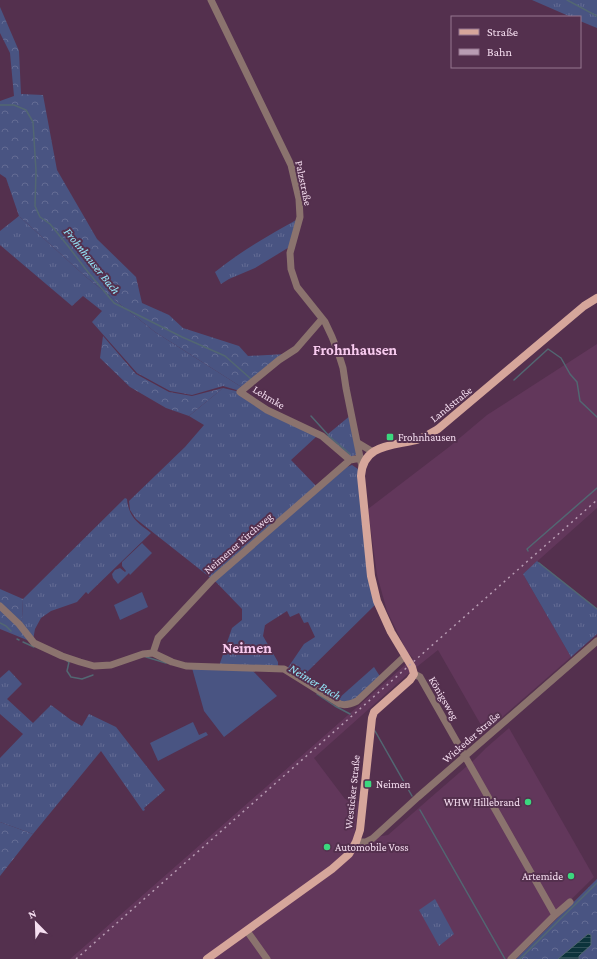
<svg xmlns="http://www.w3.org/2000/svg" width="597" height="959" viewBox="0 0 597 959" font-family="'Crimson Pro',serif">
<defs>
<pattern id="grass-tufts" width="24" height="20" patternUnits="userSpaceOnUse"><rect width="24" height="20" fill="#495482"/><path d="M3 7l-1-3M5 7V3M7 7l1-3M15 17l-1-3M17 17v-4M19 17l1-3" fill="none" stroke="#646c94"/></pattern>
<pattern id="forest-crowns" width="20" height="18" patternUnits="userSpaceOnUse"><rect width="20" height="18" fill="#495482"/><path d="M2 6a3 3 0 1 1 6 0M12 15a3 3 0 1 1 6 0" fill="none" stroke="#646c94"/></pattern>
<pattern id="water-rules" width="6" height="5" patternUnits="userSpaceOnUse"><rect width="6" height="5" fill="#0c333b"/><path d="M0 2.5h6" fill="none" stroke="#305058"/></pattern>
</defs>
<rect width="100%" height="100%" fill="#54304e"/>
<path fill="#62375b" d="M597 344V508L523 574 571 657 485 732 438 650 408 674 314 758 345 799 359 801 354 839 358 840 388 835 429 799 474 760 486 748 509 728 594 877 511 959H70L413 658 407 652 387 611 377 575 368 509 449 447 487 415Z"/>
<path fill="url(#grass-tufts)" d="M532 0H597V28L580 21V17H571Z
M19 216 86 277 155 332 243 388 240 391 223 386 192 395 170 391 137 373 92 322 102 311 83 296 72 306 0 245V231Z
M298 219 291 246 255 268 229 279 221 284 215 272C241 251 269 235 298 219Z
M223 388 240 392 317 436 291 460 318 488 212 579 136 519 130 510 129 501 185 447 204 425 189 416Z
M351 415 357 450 356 455 350 457 326 440 328 434Z
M352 465 358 469 375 605 301 678 287 669 304 644 315 637 308 622 304 623 299 613 290 617 287 611 265 625 263 636 278 662V668L219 666 232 628 242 620V609L214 580 347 467Z
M125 498 127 499C129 518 137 522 151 533L88 594 86 592 77 602 51 611 41 618 35 629 33 640 20 623 22 620 23 599Z
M537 561 597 609V634L571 657 523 574Z
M9 670 22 684 7 699 33 723 51 705 71 720 82 726 89 714 116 727 165 790 144 808 145 810 143 811 101 751 33 834 0 822V758L23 734 0 714V678Z
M435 899 454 934 439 946 419 910Z"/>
<path fill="url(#forest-crowns)" d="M0 7 19 51 21 94 43 95 57 170 97 239 136 277 142 303 169 315 183 328 239 346 248 356 286 354 243 388 155 332 86 277 19 216 6 178 0 174V101L14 96 10 53 0 33Z
M103 336 136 374 169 392 192 396 223 388 189 416 166 408 130 387 100 358Z
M0 589 23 599 22 620 20 623 0 605Z
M0 607 32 642 0 629Z
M374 667 381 678 352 702 343 703 338 699Z
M0 822 33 834 0 876Z
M597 879V959H516Z"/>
<path fill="#495482" d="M142 543 152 553 130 575 129 573 118 584 113 578 112 574 115 570 120 568 125 572 126 571 122 566V562Z
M142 592 148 607 120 620 114 605Z
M192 668 252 670 277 696 224 737 204 711Z
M193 722 199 735 206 732 208 735 158 761 150 743Z"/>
<path fill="url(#water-rules)" stroke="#526772" d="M588 934 591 935V945L579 956V959H558Z"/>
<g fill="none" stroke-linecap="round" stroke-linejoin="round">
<path stroke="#526772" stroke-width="1.5" d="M567 0 597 16
M0 105H14L26 110 33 122 36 171 35 206 40 217 50 224 68 246 88 272 114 303 182 337 225 356 251 379
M514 380 548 349 561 358 570 374 577 382 580 401 597 417
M311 416 330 437 350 454
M528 551 527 549 597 488
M539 563 597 609
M0 623 6 626 11 631
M17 639 19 640
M23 642 34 647
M146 657 166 663
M67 661 69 662 67 671 71 677 82 679 93 675
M317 694 335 706 350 714
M375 731 412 796
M420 810 505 959
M520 959 597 883"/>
<path stroke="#8b736e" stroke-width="7" d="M211 0 291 165 299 199 300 217 290 253 291 269 297 287 325 322 332 337 338 352 343 368 346 388 362 467
M322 319 296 349 279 360 240 392 267 410 322 436 350 460
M358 443 373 452
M0 606 19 624 34 643 62 656 80 662 94 666 111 665 143 654 153 653 172 662 186 666 284 669 340 704C346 706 351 704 357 701L405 656
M153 653 158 638 212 580 350 460 361 458
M414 674 420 677 555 915
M356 842H366L372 839 418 797 597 641
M247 931 267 959
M511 959 555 915 570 902"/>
<path stroke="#d6a69b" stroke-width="8" d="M207 959 332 869 349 854 356 842 360 830 372 718 374 712 410 680 414 674 412 667 391 632 377 601 371 576 361 476C363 444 392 446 416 440 424 438 431 433 438 429L584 306 597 298"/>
<path stroke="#b89cb3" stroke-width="1.5" stroke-dasharray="2 4" stroke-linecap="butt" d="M76 959 597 500"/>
</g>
<g fill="#3bd77e" stroke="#54304e" stroke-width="1.5">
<rect x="386" y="433" width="8" height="8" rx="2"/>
<rect x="364" y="780" width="8" height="8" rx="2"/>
<circle cx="528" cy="802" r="4"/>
<circle cx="327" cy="847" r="4"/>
<circle cx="571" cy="876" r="4"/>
</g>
<g text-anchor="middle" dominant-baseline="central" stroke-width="4" stroke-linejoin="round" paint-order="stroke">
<g font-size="11" fill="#f6dff1" stroke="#54304e">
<text transform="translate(304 183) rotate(78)">Palzstraße</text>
<text transform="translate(269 397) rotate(31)">Lehmke</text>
<text transform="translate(451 404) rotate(-39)">Landstraße</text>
<text transform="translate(238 543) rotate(-41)">Neimener Kirchweg</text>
<text transform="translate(444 698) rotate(60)">Königsweg</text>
<text transform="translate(471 737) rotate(-41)">Wickeder Straße</text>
<text transform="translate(352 792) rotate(-84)">Westicker Straße</text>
</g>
<g font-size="11" fill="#f6dff1" stroke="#54304e" text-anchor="start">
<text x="398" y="437">Frohnhausen</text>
<text x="376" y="784">Neimen</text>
<text x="520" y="802" text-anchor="end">WHW Hillebrand</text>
<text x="335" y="847">Automobile Voss</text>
<text x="563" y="876" text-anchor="end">Artemide</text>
</g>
<g font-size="12" font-style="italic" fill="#94e8fa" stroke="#54304e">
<text transform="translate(92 261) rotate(51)">Frohnhauser Bach</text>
<text transform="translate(315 682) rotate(31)">Neimer Bach</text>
</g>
<g font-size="15" font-weight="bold" fill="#f8cbef" stroke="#54304e">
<text x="355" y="350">Frohnhausen</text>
<text x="247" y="648">Neimen</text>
</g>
</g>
<rect x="451" y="16" width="130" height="52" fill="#54304e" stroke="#95768f"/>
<rect x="459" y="29" width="20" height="6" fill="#d6a69b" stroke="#95768f"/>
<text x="487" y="36" font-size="12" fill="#f6dff1">Straße</text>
<rect x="459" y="49" width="20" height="6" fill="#b89cb3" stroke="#95768f"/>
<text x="487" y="56" font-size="12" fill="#f6dff1">Bahn</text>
<g transform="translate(36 923) rotate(337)" stroke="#54304e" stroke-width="3" paint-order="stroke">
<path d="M0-3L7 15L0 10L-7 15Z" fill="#f6dff1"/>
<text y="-6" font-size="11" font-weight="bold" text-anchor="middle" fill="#f6dff1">N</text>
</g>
</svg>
